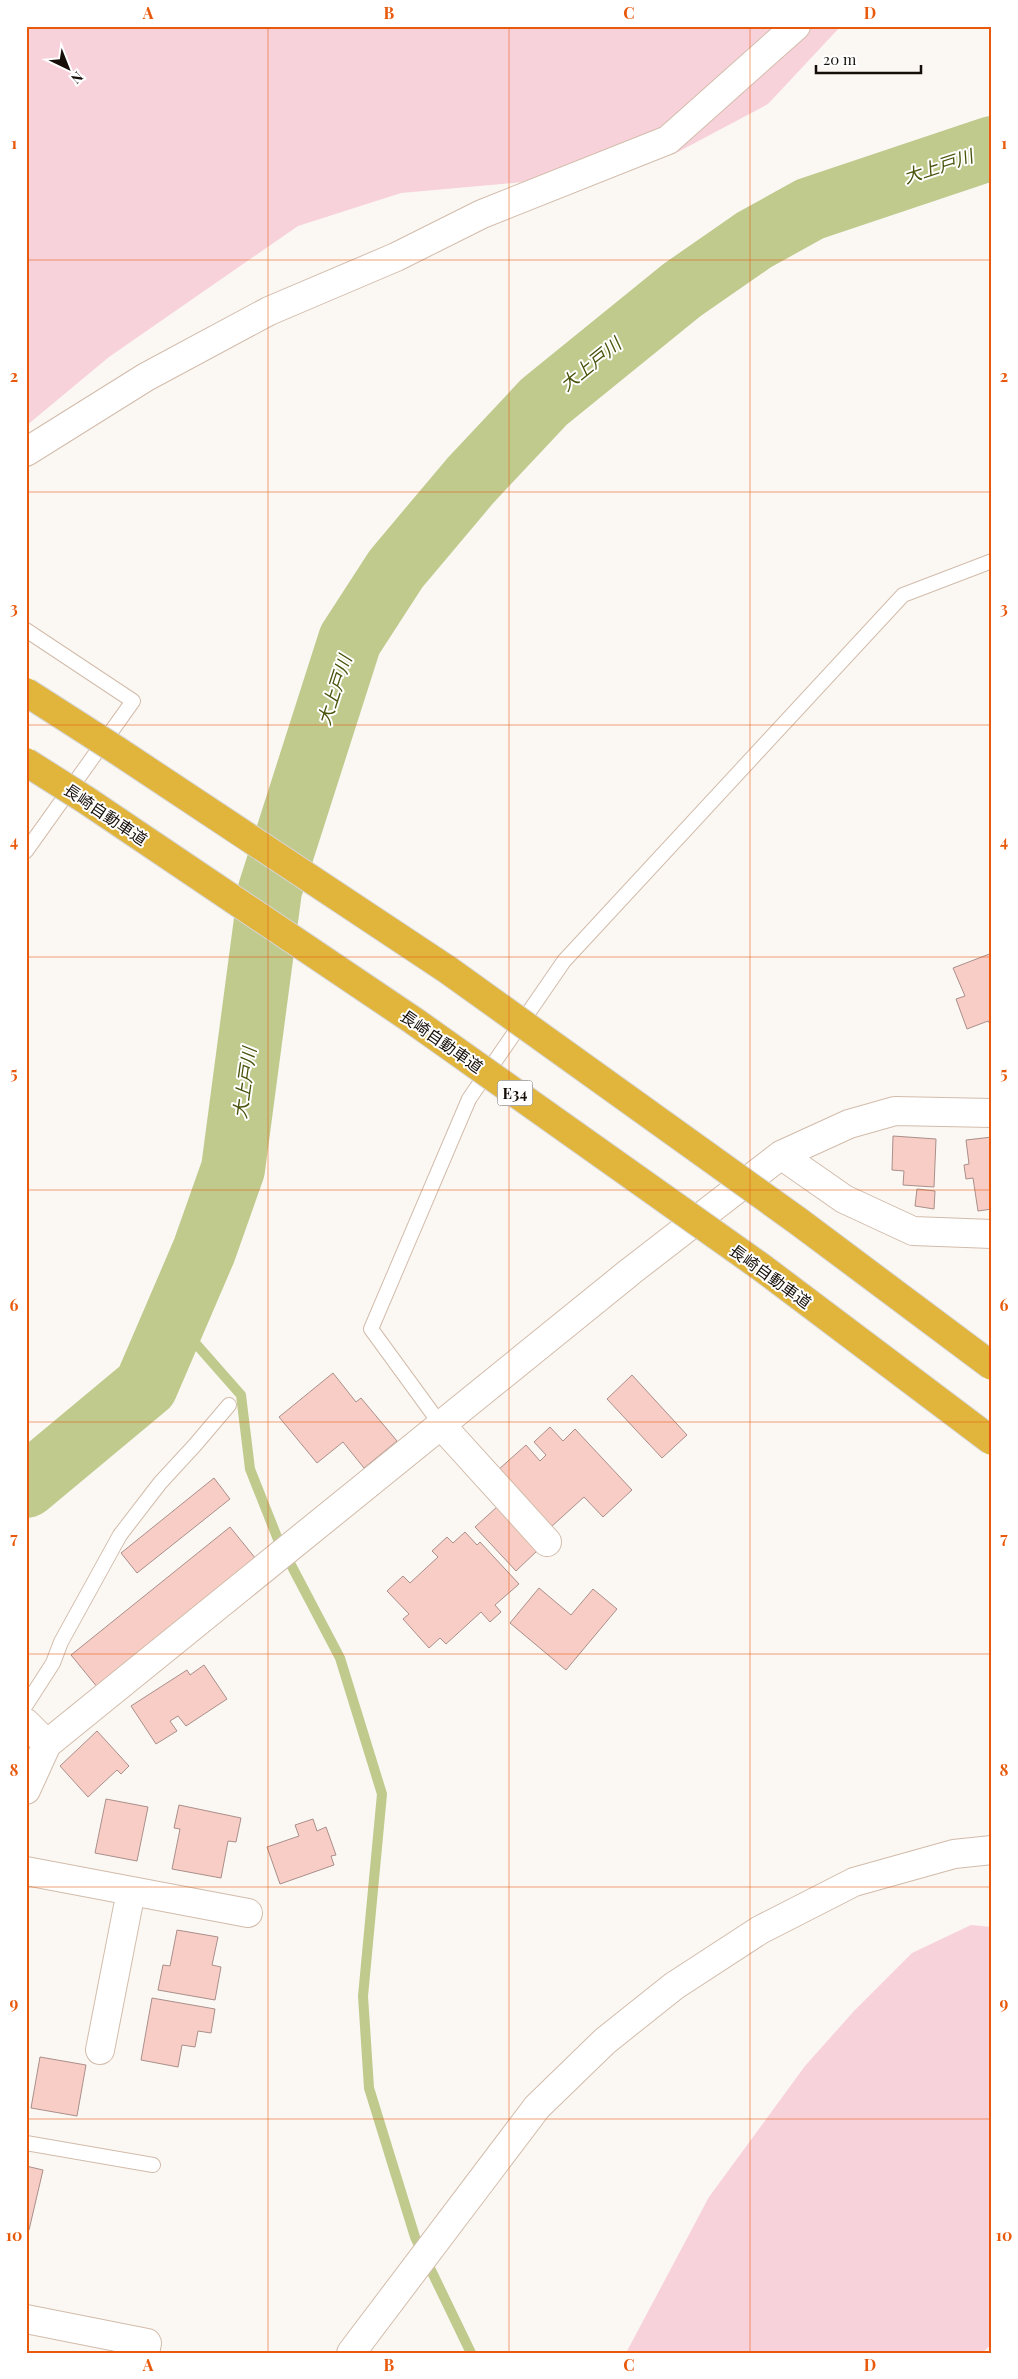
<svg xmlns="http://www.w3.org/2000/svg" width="1018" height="2379" viewBox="0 0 1018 2379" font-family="'Playfair Display','Noto Sans JP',serif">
<rect width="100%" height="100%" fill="#fbf7f3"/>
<path fill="#f8d2db" d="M26 26H841L768 104 674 154 524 182 401 193 298 226 109 357 26 426Z
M971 1925 992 1927V2344L982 2353H626L709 2197 805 2066 854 2011 912 1953Z"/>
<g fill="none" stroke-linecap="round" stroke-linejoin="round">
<path stroke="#bfca8c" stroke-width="10" d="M175 1320 241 1395 250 1469 279 1542 340 1658 382 1794 363 1996 369 2088 415 2237 471 2353"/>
<path stroke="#bfca8c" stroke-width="64" d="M26 1486 146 1386 204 1251 233 1169 270 890 350 640 396 569 470 481 544 402 682 290 754 240 810 209 992 148"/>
</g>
<path fill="#f8cdc5" stroke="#aa8f8a" d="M992 953V1027L988 1021 967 1029 956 999 965 996 953 968Z
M893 1136 936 1139 934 1187 903 1185 904 1171 892 1170Z
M992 1137V1209L978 1211 973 1178 966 1179 964 1165 969 1164 966 1140Z
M917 1189 935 1191 934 1209 915 1206Z
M333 1373 356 1402 361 1398 397 1441 364 1468 343 1442 317 1463 279 1417Z
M632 1375 687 1435 662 1458 607 1399Z
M550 1427 563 1441 575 1429 632 1490 603 1517 584 1497 551 1527 498 1470 526 1445 540 1461 546 1455 534 1442Z
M214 1478 230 1499 137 1573 121 1553Z
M498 1506 539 1549 516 1571 475 1527Z
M230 1527 256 1559 98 1688 71 1655Z
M465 1532 477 1545 480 1542 519 1584 495 1605 501 1612 490 1622 481 1612 446 1644 440 1638 429 1648 403 1619 409 1614 387 1591 403 1576 410 1583 438 1557 432 1551 447 1537 453 1543Z
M539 1588 571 1615 593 1589 617 1609 566 1670 510 1623Z
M204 1665 227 1699 186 1726 178 1716 170 1721 177 1731 156 1744 131 1706 187 1670 190 1675Z
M97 1731 129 1766 121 1774 117 1770 88 1797 60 1766Z
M106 1799 148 1807 137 1861 95 1853Z
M179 1805 241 1818 236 1842 228 1841 221 1878 172 1869 180 1829 174 1828Z
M313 1819 317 1831 326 1827 336 1855 331 1856 334 1865 280 1884 267 1847 299 1836 295 1825Z
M177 1930 218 1937 212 1965 221 1967 215 2000 158 1990 163 1965 170 1966Z
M152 1998 215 2009 211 2033 198 2031 195 2047 182 2045 178 2067 141 2060Z
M40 2057 86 2065 77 2116 31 2108Z
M26 2166 43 2170 29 2230H26Z"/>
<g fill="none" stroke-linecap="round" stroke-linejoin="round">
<g stroke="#d2bcab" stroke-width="16">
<path id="service" d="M26 630 133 701 26 851
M441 1425 371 1329 469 1099 564 961 903 595 992 561
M26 1705 53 1663 61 1642 120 1535 160 1483 195 1445 229 1405
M26 2143 153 2165"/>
</g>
<g stroke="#d2bcab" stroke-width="30">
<path id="minor" d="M26 452 146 377 269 311 396 257 482 214 668 140 796 26
M781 1155 844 1199 913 1231 992 1234
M441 1425 547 1542
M26 1723 47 1744
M26 1790 47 1744 631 1271 781 1155 849 1124 895 1111 992 1113
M26 1871 248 1913
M100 2050 131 1891
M26 2319 147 2343 145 2353"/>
</g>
<g stroke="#d2bcab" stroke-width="30">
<path id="tertiary" d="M351 2353 537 2107 605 2041 674 1986 760 1930 854 1882 954 1854 992 1850"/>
</g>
<use href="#service" stroke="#fff" stroke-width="14"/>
<use href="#minor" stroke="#fff" stroke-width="28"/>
<use href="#tertiary" stroke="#fff" stroke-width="28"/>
<g stroke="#d5d4d3" stroke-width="30" stroke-linecap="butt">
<path id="motorway-bridge" d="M26 692 118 751 448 970 798 1221 992 1366
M26 762 86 800 414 1021 761 1267 992 1441"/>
</g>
<use href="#motorway-bridge" stroke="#e1b53b" stroke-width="28"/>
</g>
<path fill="none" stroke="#e8590c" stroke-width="1" stroke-opacity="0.55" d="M268 26V2353M509 26V2353M750 26V2353M26 260H992M26 492H992M26 725H992M26 957H992M26 1190H992M26 1422H992M26 1654H992M26 1887H992M26 2119H992"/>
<g text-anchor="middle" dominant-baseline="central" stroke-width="4" stroke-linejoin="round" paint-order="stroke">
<rect fill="#fff" stroke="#5c5753" stroke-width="1" x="497.5" y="1080.5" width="35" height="25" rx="4"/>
<g font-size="15" font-weight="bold" fill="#160f09">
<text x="515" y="1093">E34</text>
</g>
<g font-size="16" fill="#160f09" stroke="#fff">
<text transform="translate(106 814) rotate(34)">長崎自動車道</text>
<text transform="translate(442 1041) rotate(35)">長崎自動車道</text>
<text transform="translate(771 1276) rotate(36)">長崎自動車道</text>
</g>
<g font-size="18" font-style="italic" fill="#4a530b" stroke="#fff">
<text transform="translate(938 166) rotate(-18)">大上戸川</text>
<text transform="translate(590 364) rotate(-39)">大上戸川</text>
<text transform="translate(334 690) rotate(-72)">大上戸川</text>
<text transform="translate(244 1083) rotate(-82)">大上戸川</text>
</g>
</g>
<rect width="1018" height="2379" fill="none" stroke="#ffffff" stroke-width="55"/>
<g transform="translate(68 68) rotate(137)" stroke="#ffffff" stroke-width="4" paint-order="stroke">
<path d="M0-4L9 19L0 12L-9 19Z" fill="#160f09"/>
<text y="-8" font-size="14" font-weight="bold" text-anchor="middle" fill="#160f09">N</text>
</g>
<path d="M816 65v8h105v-8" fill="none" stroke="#160f09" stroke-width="2.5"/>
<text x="823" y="65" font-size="15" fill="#160f09" stroke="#ffffff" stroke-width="4" paint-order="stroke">20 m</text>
<rect x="28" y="28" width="962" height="2324" fill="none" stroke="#e8590c" stroke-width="2"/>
<g font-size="16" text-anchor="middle" font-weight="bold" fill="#e8590c">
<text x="148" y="19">A</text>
<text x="389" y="19">B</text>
<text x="629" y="19">C</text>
<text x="870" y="19">D</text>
<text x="14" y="149">1</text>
<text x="1004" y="149">1</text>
<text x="14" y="382">2</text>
<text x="1004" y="382">2</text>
<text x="14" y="614">3</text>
<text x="1004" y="614">3</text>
<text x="14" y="847">4</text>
<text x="1004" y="847">4</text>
<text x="14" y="1079">5</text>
<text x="1004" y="1079">5</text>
<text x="14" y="1311">6</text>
<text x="1004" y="1311">6</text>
<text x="14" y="1544">7</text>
<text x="1004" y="1544">7</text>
<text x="14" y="1776">8</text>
<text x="1004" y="1776">8</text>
<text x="14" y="2009">9</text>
<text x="1004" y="2009">9</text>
<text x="14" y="2241">10</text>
<text x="1004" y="2241">10</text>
<text x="148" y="2371">A</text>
<text x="389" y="2371">B</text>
<text x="629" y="2371">C</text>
<text x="870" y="2371">D</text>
</g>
</svg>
